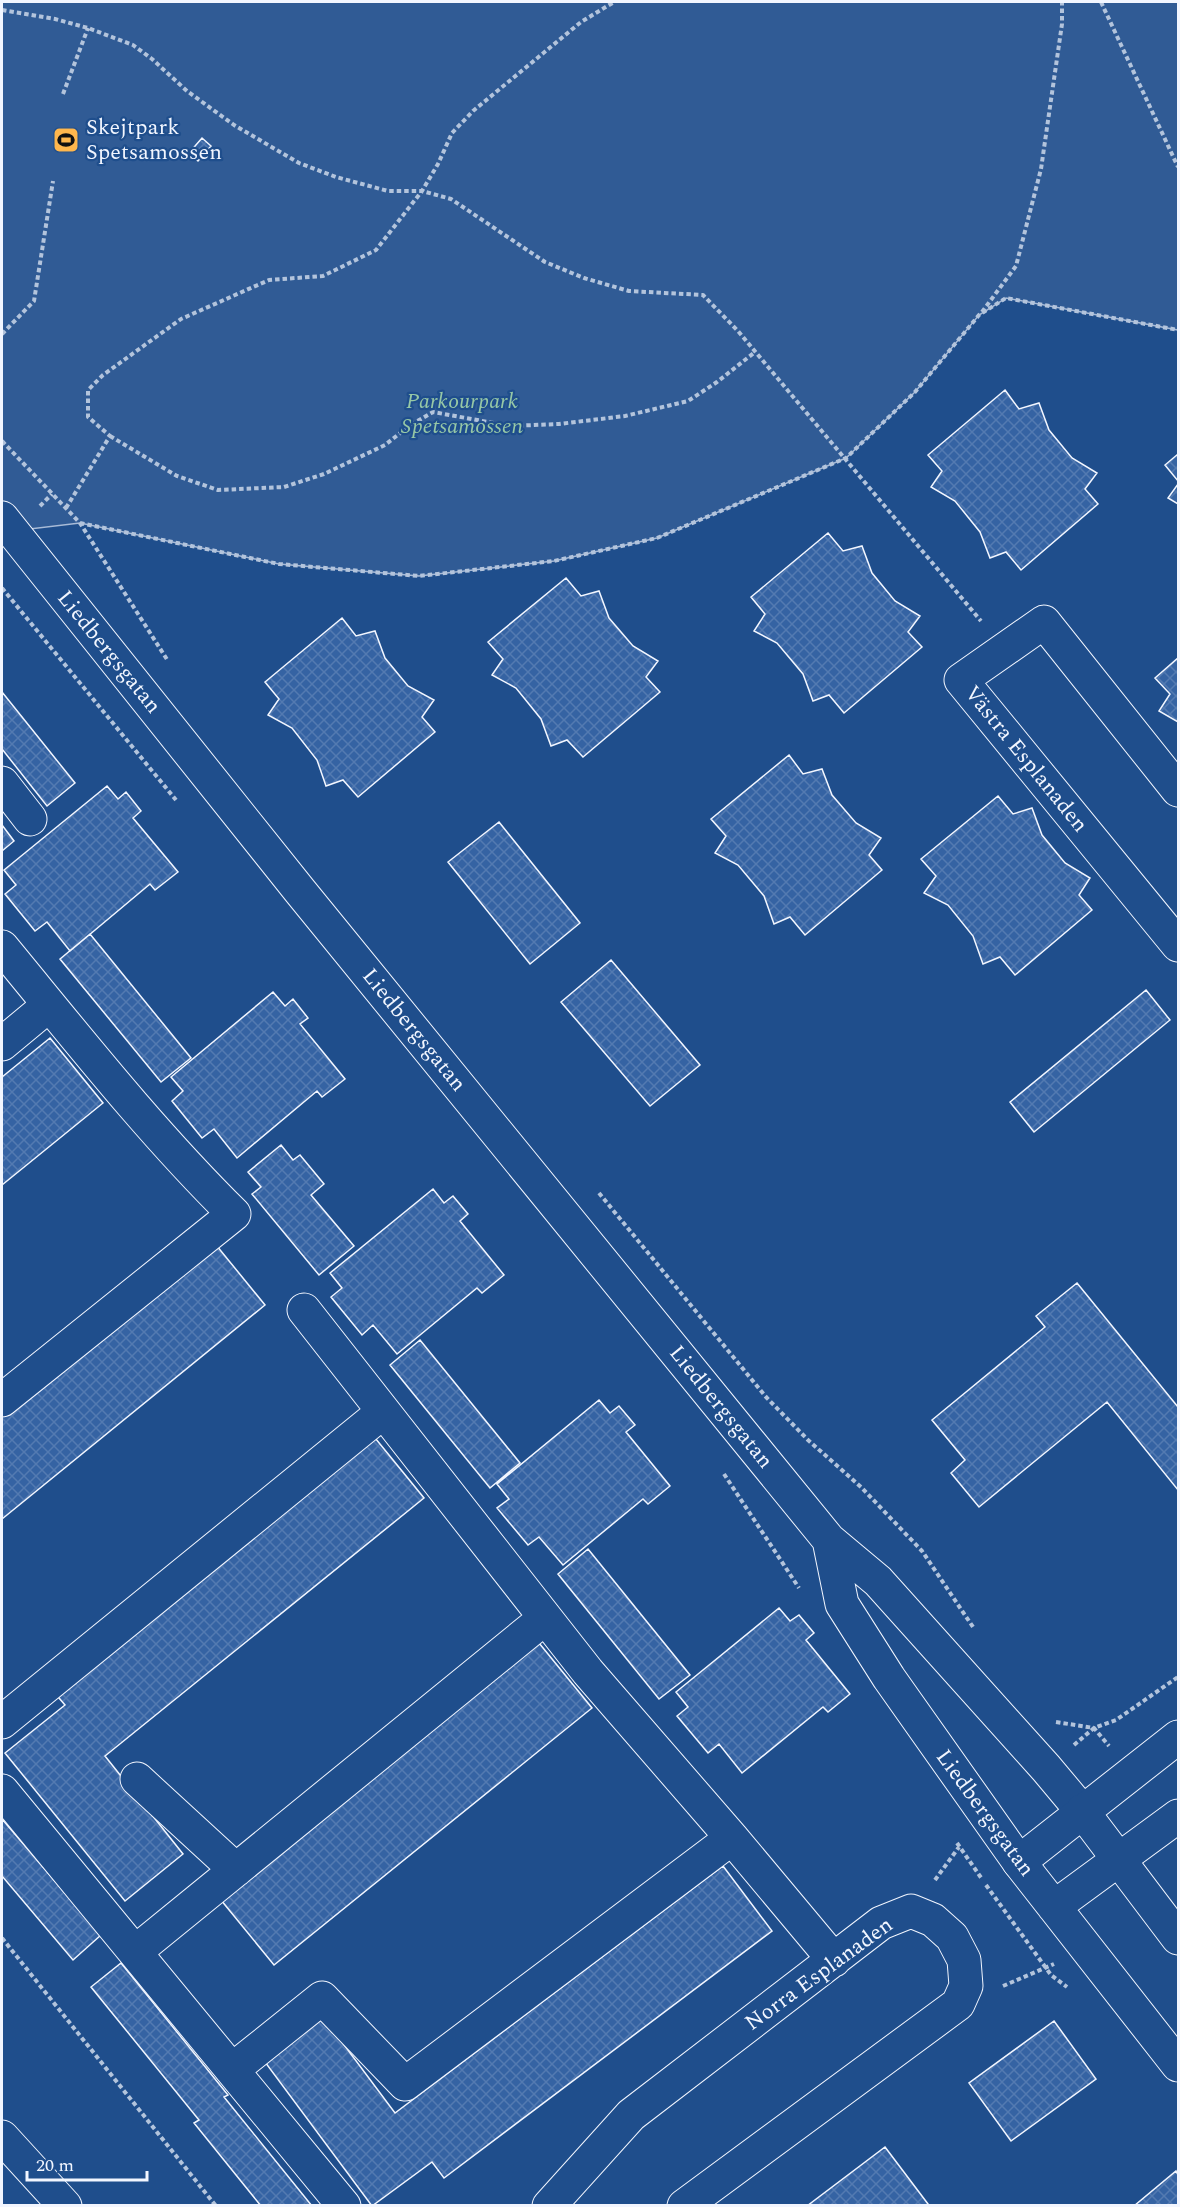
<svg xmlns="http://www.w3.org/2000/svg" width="1180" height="2207" viewBox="0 0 1180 2207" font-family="Spectral,serif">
<defs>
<pattern id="building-cross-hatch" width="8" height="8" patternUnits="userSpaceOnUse" patternTransform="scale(1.5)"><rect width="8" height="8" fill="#3563a3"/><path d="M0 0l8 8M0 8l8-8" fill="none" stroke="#537ab1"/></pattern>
</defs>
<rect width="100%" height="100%" fill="#1f4e8c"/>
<path fill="#305b95" stroke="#a8bbd7" stroke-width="1.5" d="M2 2H1178V330L1006 298 979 315 915 392 846 458 657 538 554 561 419 576 279 564 80 523 13 531 2 518Z"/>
<path fill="url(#building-cross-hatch)" stroke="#f2f6ff" stroke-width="1.5" d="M202 138 211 146 198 161 189 153Z
M1005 390 1019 409 1039 403 1049 430 1072 458 1097 473 1085 489 1098 504 1021 570 1006 552 990 558 980 532 955 501 931 487 942 471 928 455Z
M1178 454V481L1165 465Z
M1178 484V504L1168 498Z
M828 533 843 551 862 546 872 573 895 601 920 616 908 632 922 647 844 713 829 695 813 701 803 674 777 643 754 631 765 614 751 597Z
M566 578 581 596 599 591 609 618 633 646 658 661 646 677 660 692 583 757 567 740 551 746 541 719 516 688 492 675 503 659 488 642Z
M342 618 356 636 375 631 385 658 408 686 434 700 422 717 435 732 358 797 343 780 326 786 317 760 292 728 268 715 279 699 265 682Z
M1178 658V722L1159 711 1170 694 1155 678Z
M2 692 75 783 47 806 2 749Z
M789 755 803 774 822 769 832 795 856 823 881 838 869 855 882 870 805 935 790 917 774 924 764 896 738 865 715 853 726 836 711 819Z
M107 786 118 799 126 792 141 811 133 818 178 872 155 890 150 884 70 951 47 922 35 931 5 894 16 885 4 870Z
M998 796 1013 814 1032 808 1042 835 1065 863 1090 878 1079 895 1092 910 1015 975 1000 957 983 964 973 936 948 905 924 893 936 876 921 859Z
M499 822 580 923 530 964 448 862Z
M2 825 14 841 2 851Z
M90 934 191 1058 161 1082 60 959Z
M611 960 700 1065 650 1106 561 1002Z
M1146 990 1170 1020 1034 1132 1010 1102Z
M273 992 285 1006 293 999 308 1018 300 1024 345 1079 322 1097 317 1091 237 1158 214 1129 202 1138 172 1101 183 1091 171 1077Z
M50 1038 103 1103 2 1185V1077Z
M281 1145 293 1160 300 1155 324 1184 311 1195 354 1246 319 1275 252 1194 261 1187 248 1172Z
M433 1189 444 1203 453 1196 468 1214 460 1221 504 1275 482 1293 477 1288 397 1354 373 1325 362 1335 331 1297 342 1288 330 1273Z
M212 1240 265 1305 2 1519V1410Z
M1077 1283 1178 1407V1490L1107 1402 979 1507 951 1473 965 1460 932 1420 1045 1327 1036 1316Z
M420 1340 520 1463 490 1488 390 1365Z
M599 1400 610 1413 619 1406 635 1425 626 1432 670 1486 648 1504 643 1499 563 1565 539 1537 528 1545 497 1508 509 1499 497 1484Z
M371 1433 424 1498 105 1756 183 1854 125 1901 5 1753 65 1705 53 1691Z
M588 1549 690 1675 659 1699 558 1574Z
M779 1608 790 1621 799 1615 814 1633 806 1640 850 1694 828 1712 823 1707 742 1773 719 1744 708 1753 677 1716 688 1707 676 1692Z
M539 1643 592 1708 274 1965 221 1900Z
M2 1819 101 1935 73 1960 2 1876Z
M723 1866 772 1931 444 2178 432 2162 372 2206 262 2058 321 2014 395 2113Z
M121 1963 228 2095 224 2097 312 2206H261L194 2123 199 2120 91 1987Z
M1054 2021 1096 2079 1011 2141 969 2083Z
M885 2147 928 2204 926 2206H807Z
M1176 2171 1178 2175V2206H1134Z"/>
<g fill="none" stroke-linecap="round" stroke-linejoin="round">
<g stroke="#f2f6ff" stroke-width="35">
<path id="minor" d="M2 518 300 891 829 1540 878 1581 1046 1768 1082 1811
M2 783 30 819
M1178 790 1044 622 961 680 1178 945
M2 947C77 1038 150 1131 234 1214L2 1400
M2 1044 49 1005
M304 1310 588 1672 732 1838 834 1960
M829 1540 842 1604 889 1678 1019 1862
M2 1722 383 1412
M137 1779 236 1870
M2 1791 344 2206
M135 1952 545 1618
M232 2070 322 1998 405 2084 732 1838
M2 2137 65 2206
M549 2206 631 2115 881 1923 911 1911 933 1920 952 1937 964 1960 966 1986 958 2004 684 2206"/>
</g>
<g stroke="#f2f6ff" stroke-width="35">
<path id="major" d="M1178 1737 1019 1862 1178 2065
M1082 1811 1178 1938
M1054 1907 1178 1816"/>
</g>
<path stroke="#b3c4dc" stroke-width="4" stroke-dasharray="4.5 3" stroke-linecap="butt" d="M1101 2 1178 167
M2 10 55 19 88 28 133 45 152 59 187 91 234 125 299 163 336 177 388 191H422L451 199 545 262 584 278 629 291 703 295 738 331 981 621
M63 94 88 28
M982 312 1016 266 1041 169 1062 24V2
M2 334 34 301 53 181
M110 436 177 476 218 490 284 487 324 474 385 445 409 426 433 412 510 426 559 424 625 416 688 401 717 382 755 352
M2 441 80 523 168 661
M40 506 52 494
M66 508 110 436 88 417V390L103 375 181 319 269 280 323 276 376 250 422 191 438 164 452 133 473 111 581 22 614 2
M80 523 279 564 419 576 554 561 657 538 846 458 915 392 979 315 1006 298 1178 330
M2 588 176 800
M599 1193 766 1397 808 1440 861 1487 922 1551 973 1627
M724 1474 799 1588
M1056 1722 1094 1728 1109 1746
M1074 1745 1094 1728 1116 1720 1178 1677
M957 1843 982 1879
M935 1880 959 1847
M986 1885 1051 1975 1067 1987
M2 1938 216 2206
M1003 1986 1054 1964"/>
<use href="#minor" stroke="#1f4e8c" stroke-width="33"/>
<use href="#major" stroke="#1f4e8c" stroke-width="33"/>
</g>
<defs>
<g id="stadium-square" transform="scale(1.35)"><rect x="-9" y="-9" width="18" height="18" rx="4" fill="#ffb74d" stroke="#1f4e8c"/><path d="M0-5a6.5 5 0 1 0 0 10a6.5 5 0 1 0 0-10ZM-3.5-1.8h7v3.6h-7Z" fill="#111"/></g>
</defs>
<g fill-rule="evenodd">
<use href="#stadium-square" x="66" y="140"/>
</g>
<g text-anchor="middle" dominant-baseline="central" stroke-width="4.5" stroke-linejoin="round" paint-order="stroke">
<g font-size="22" fill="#f2f6ff" stroke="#1f4e8c" text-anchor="start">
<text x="86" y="127">Skejtpark<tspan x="86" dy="25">Spetsamossen</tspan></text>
</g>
<g font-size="22" font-style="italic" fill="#97c8a6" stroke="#1f4e8c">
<text x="462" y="401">Parkourpark<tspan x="462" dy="25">Spetsamossen</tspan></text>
</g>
<g font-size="22" fill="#f2f6ff" stroke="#1f4e8c">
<text transform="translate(109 652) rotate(51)">Liedbergsgatan</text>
<text transform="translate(1026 759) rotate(51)">Västra Esplanaden</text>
<text transform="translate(414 1030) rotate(51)">Liedbergsgatan</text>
<text transform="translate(721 1407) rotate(51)">Liedbergsgatan</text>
<text transform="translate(985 1813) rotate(54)">Liedbergsgatan</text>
<text transform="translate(819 1974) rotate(-36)">Norra Esplanaden</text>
</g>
</g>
<rect width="1180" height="2207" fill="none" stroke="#f2f6ff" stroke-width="6"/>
<path d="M27 2171v9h120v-9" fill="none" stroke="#f2f6ff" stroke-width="3"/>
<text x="36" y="2171" font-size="18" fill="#f2f6ff" stroke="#1f4e8c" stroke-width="4.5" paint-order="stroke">20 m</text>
</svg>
